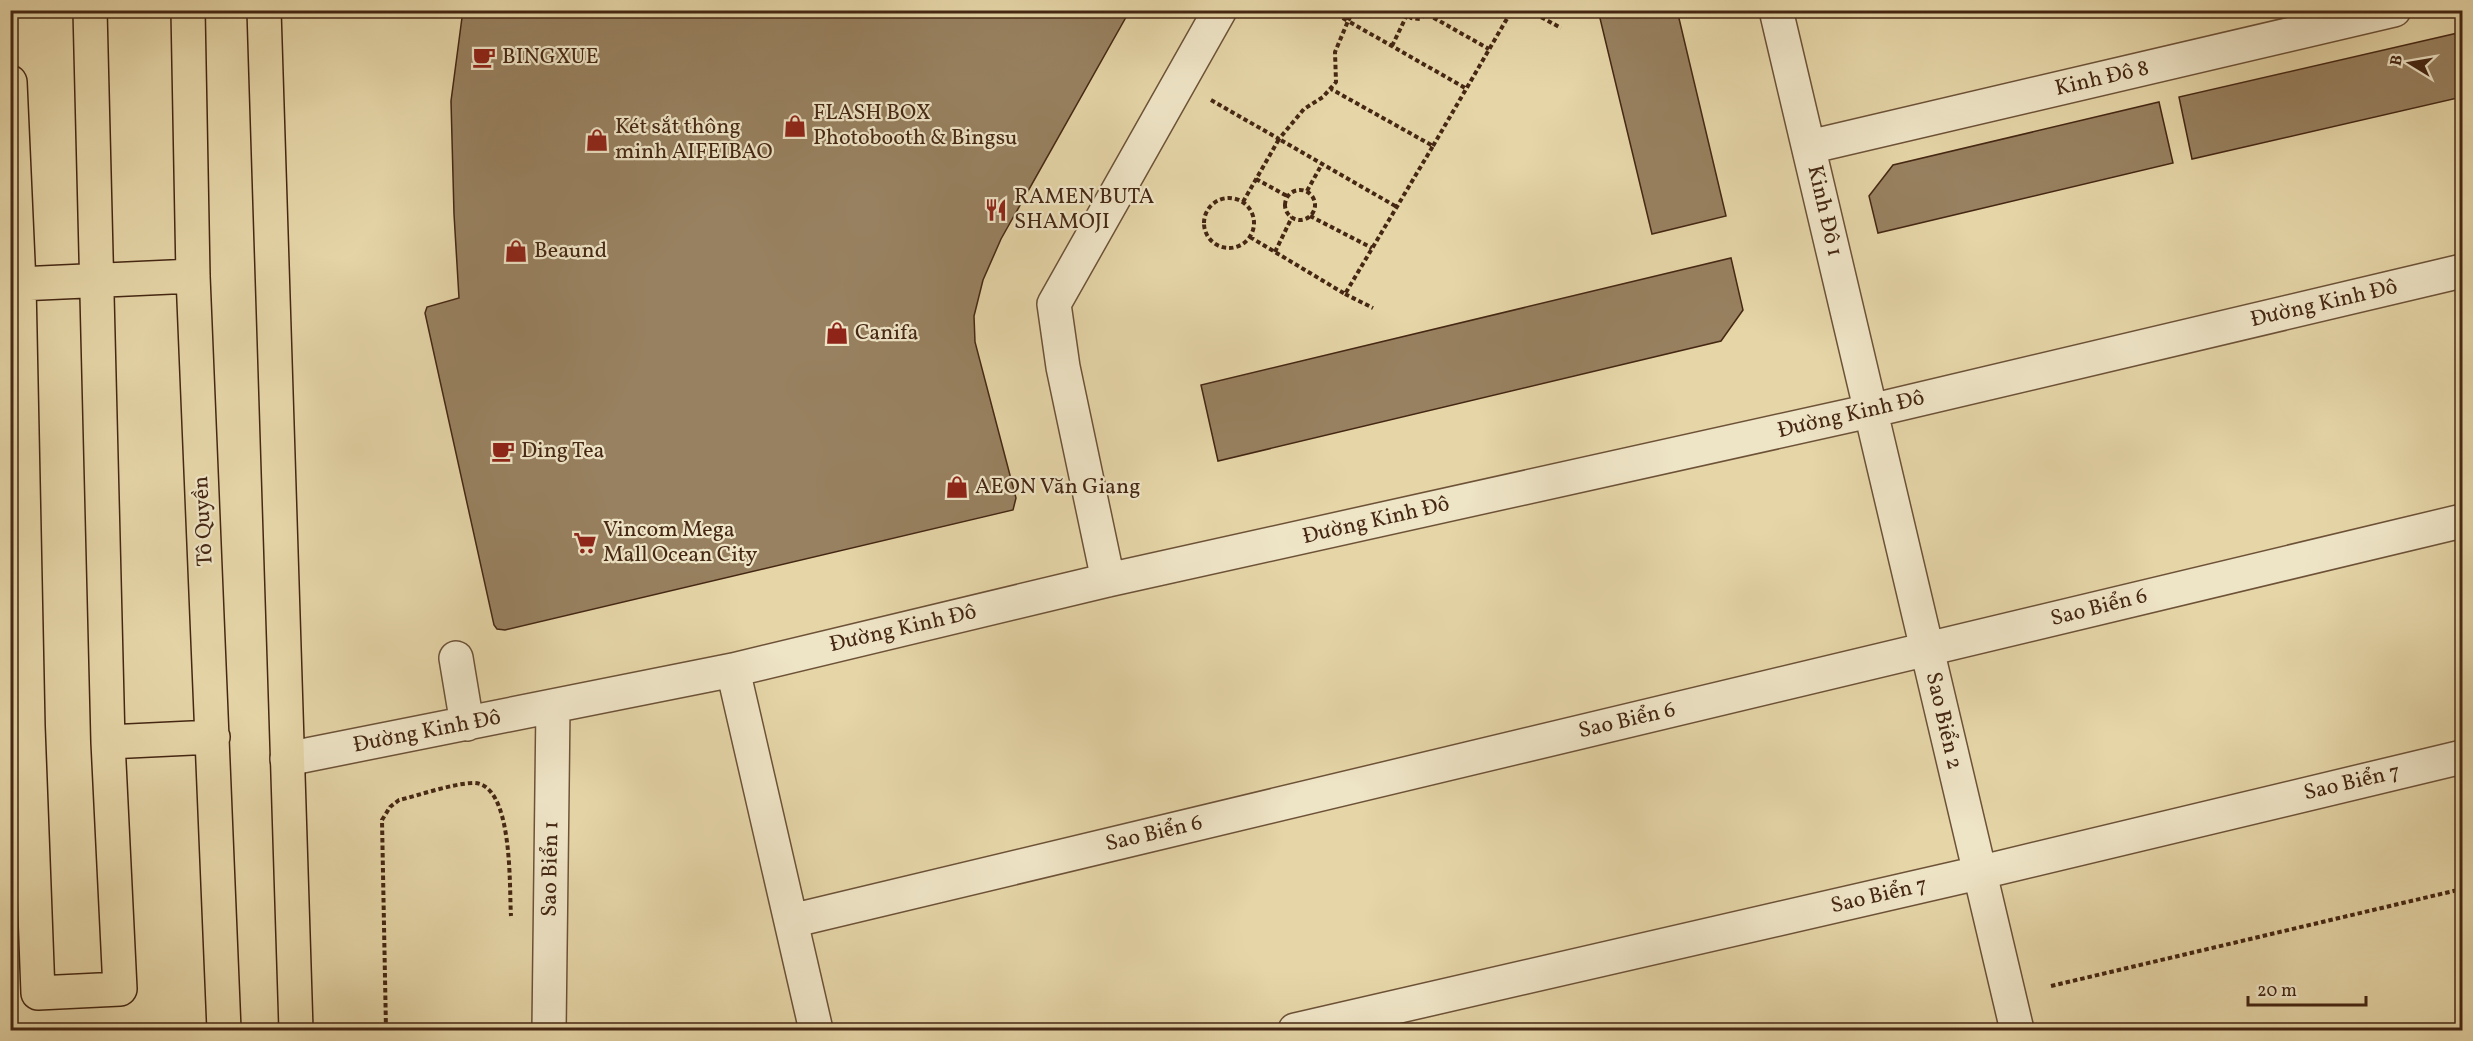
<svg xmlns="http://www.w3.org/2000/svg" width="2473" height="1041" viewBox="0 0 2473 1041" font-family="Vollkorn,serif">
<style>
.building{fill:#988160;stroke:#452713;stroke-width:1.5}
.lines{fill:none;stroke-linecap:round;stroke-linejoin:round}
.minor-casing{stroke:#6d5238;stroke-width:36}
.major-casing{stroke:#452713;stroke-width:36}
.path{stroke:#452713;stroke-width:4;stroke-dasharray:4.5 3;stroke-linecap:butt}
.minor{stroke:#eee4c6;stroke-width:33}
.major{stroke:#e5d5a7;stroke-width:33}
.labels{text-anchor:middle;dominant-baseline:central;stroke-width:4.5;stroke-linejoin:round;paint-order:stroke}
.poi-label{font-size:22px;fill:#452713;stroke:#eee4c6;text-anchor:start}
.street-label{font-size:22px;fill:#452713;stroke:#eee4c6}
</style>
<rect width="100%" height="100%" fill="#e5d5a7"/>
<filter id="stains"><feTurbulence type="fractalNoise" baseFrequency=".00333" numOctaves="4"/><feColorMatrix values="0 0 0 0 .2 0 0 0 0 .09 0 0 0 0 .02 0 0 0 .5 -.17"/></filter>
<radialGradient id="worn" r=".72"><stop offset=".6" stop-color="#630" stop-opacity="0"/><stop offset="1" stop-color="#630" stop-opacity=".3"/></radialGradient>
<path class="building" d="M463,10H1130L1001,239L983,280L974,316L975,342L1016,498L1013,510L505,630L497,629L494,625L425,313L427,307L459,298L454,214L451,101Z
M1598,10H1677L1726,216L1652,234Z
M2462,32V97L2192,159L2179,97Z
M2159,102L2173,163L1878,233L1869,196L1893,165Z
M1731,258L1743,310L1721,341L1218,461L1201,385Z"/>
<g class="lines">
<g class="minor-casing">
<path id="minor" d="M1776,10L2017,1030
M1809,147L2394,10
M1108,580L1063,367L1054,304L1220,10
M456,658L467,724
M733,670L816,1030
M287,759L733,670L1108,580L1870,411L2462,271
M791,921L2462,521
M549,1030L553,707
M1295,1030L1978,873L2462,757"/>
</g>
<g class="major-casing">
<path id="major" d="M188,10L193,276L224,1030
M264,10L296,1030
M10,82L19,284L28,726L38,993L120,989L108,742L90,10
M19,284L193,276
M108,742L213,737"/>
</g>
<path class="path" d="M1354,10L1348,21L1467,89
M1404,10L1411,18L1420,19L1429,10
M1528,10L1561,28
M1427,14L1489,49
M1392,46L1407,15
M1211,100L1279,139L1304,109L1323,97L1336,82L1335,52L1348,21L1329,10
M1433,146L1512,10
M1256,179L1287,196
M1285 205a15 15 0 1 1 30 0a15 15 0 1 1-30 0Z
M1307,191L1322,164
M1204 223a25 25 0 1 1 50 0a25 25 0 1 1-50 0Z
M1243,202L1279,139L1397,207
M1310,216L1372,248
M1250,237L1345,294L1433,146L1331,89
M1275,252L1292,217
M1345,294L1373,308
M2051,986L2462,889
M386,1030L382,820L390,807L399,800C420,795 451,784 472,783C514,781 509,888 511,916"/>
<use href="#minor" class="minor"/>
<use href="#major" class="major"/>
</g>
<defs>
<g id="cafe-bare" transform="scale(1.8)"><path d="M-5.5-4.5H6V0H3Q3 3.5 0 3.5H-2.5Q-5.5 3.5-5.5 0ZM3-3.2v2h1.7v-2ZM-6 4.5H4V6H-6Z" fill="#8f2418" stroke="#eee4c6" stroke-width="2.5" paint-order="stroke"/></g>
<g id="shop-bare" transform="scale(1.8)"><path d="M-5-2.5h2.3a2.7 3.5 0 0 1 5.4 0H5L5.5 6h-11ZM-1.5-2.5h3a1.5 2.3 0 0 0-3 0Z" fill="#8f2418" stroke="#eee4c6" stroke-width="2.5" paint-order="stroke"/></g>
<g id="restaurant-bare" transform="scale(1.8)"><path d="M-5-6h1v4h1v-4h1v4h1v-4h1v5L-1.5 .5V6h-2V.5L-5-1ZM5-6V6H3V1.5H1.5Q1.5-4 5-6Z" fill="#8f2418" stroke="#eee4c6" stroke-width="2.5" paint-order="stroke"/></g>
<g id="supermarket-bare" transform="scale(1.8)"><path d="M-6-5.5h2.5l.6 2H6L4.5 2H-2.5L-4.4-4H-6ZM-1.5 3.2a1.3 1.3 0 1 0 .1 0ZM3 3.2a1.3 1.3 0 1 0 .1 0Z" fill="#8f2418" stroke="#eee4c6" stroke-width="2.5" paint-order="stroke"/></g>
</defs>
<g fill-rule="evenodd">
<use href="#cafe-bare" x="484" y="57"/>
<use href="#shop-bare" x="795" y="126"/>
<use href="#shop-bare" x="597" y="140"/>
<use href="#restaurant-bare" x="996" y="210"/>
<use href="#shop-bare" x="516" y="251"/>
<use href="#shop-bare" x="837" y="333"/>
<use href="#cafe-bare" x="503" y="451"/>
<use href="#shop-bare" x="957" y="487"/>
<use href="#supermarket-bare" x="585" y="543"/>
</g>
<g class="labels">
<g class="poi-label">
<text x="502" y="57">BINGXUE</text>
<text x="813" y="113">FLASH BOX<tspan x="813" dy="25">Photobooth &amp; Bingsu</tspan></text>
<text x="615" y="127">Két sắt thông<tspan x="615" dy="25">minh AIFEIBAO</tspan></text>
<text x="1014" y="197">RAMEN BUTA<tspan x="1014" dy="25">SHAMOJI</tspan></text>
<text x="534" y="251">Beaund</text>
<text x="855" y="333">Canifa</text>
<text x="521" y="451">Ding Tea</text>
<text x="975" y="487">AEON Văn Giang</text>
<text x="603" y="530">Vincom Mega<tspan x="603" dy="25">Mall Ocean City</tspan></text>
</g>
<g class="street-label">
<text transform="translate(2102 79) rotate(-13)">Kinh Đô 8</text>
<text transform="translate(1824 211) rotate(77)">Kinh Đô 1</text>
<text transform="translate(2324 304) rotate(-13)">Đường Kinh Đô</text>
<text transform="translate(1851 415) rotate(-13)">Đường Kinh Đô</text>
<text transform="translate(204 521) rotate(-93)">Tô Quyền</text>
<text transform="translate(1376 521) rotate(-13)">Đường Kinh Đô</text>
<text transform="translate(2099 608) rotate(-14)">Sao Biển 6</text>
<text transform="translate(903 629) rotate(-13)">Đường Kinh Đô</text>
<text transform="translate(1627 721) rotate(-13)">Sao Biển 6</text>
<text transform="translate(1943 721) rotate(77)">Sao Biển 2</text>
<text transform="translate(427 732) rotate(-11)">Đường Kinh Đô</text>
<text transform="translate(2352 783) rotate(-13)">Sao Biển 7</text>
<text transform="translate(1154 834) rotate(-13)">Sao Biển 6</text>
<text transform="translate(551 869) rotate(-89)">Sao Biển 1</text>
<text transform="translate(1879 896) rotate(-13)">Sao Biển 7</text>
</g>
</g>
<rect width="2473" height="1041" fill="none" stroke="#e5d5a7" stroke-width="36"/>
<rect x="12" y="12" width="2449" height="1017" fill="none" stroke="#452713" stroke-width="3"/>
<rect x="18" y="18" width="2437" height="1005" fill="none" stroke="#452713" stroke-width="1.5"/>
<g transform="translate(2410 63) rotate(281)" stroke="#eee4c6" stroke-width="4.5" paint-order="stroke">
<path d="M0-4.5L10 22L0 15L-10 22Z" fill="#452713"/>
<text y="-9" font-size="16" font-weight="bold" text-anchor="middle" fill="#452713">B</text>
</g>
<path d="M2248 996v9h118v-9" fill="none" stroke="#452713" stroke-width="3"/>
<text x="2257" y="996" font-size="18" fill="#452713" stroke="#eee4c6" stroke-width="4.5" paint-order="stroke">20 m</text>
<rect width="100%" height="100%" filter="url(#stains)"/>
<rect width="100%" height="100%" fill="url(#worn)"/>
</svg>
